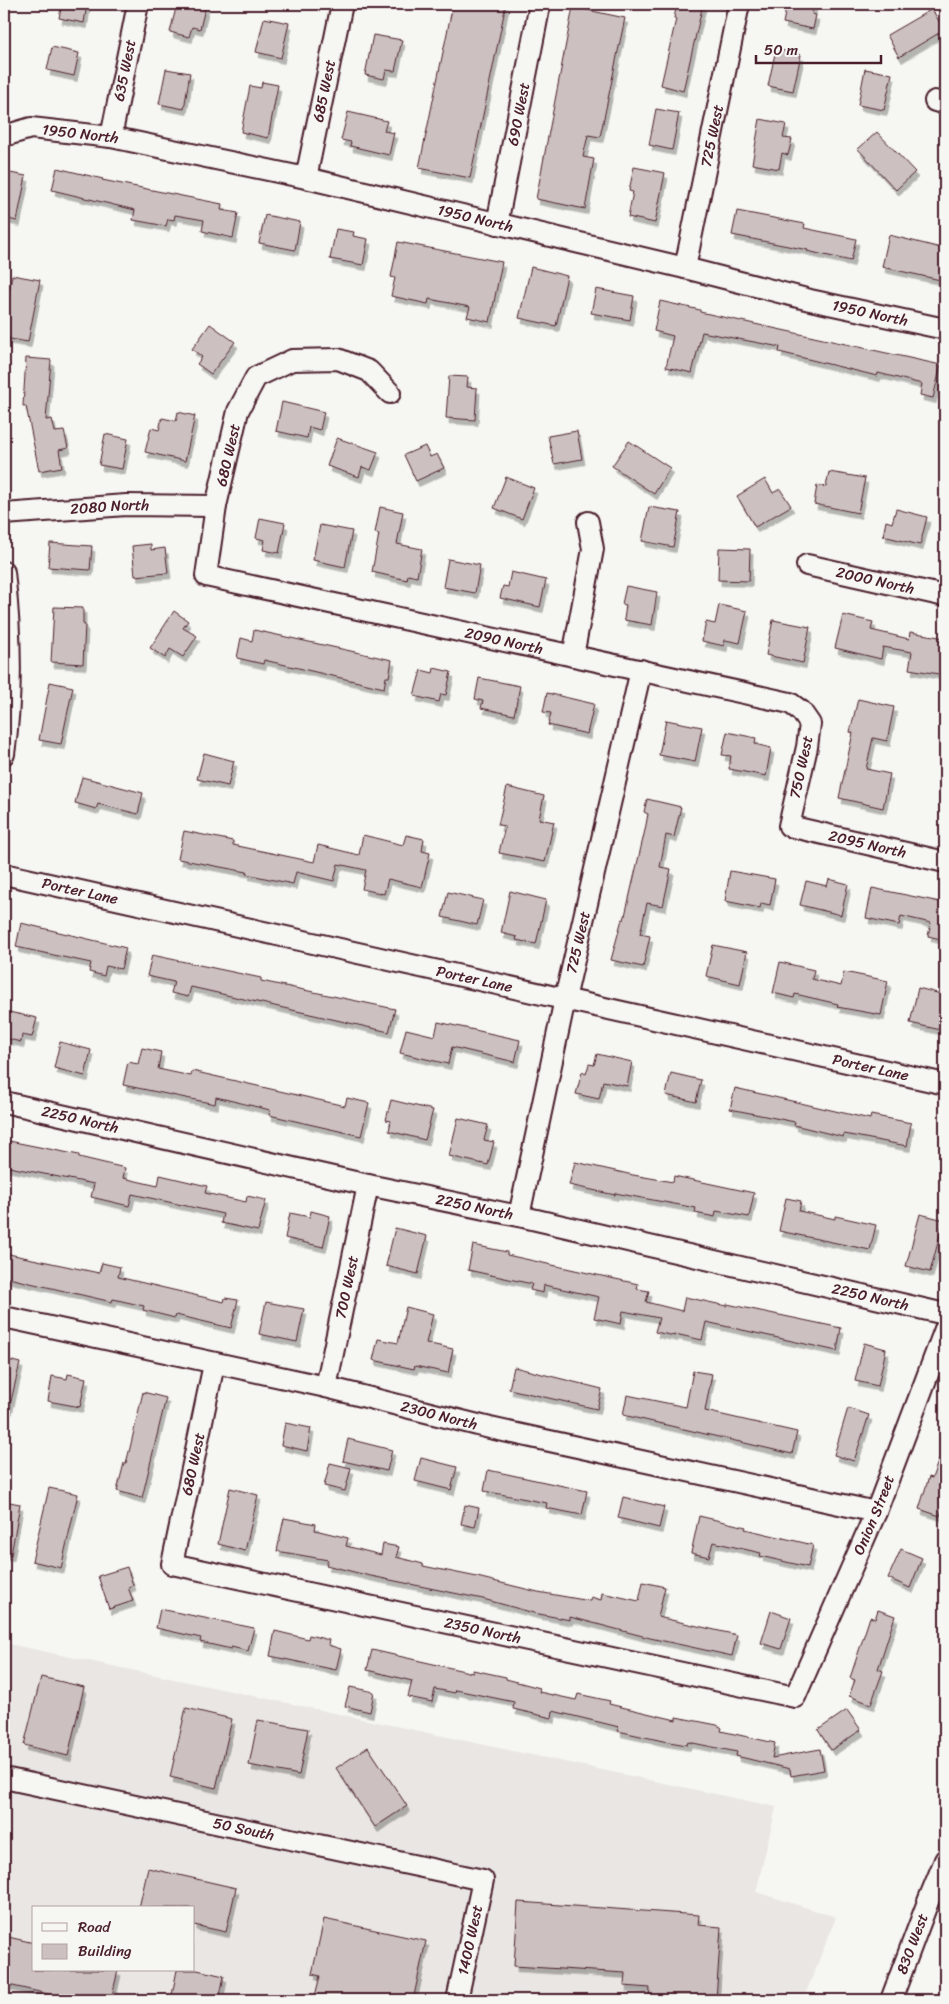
<svg xmlns="http://www.w3.org/2000/svg" width="949" height="2004" viewBox="0 0 949 2004" font-family="Sriracha,sans-serif">
<style>
.built{fill:#e9e6e3;fill-rule:evenodd}
.building{fill:#ccc1c0;stroke:#4a1f2b;filter:url(#shadow)}
.lines{fill:none;stroke-linecap:round;stroke-linejoin:round}
.minor-casing{stroke:#4a1f2b;stroke-width:24}
.minor{stroke:#f6f6f2;stroke-width:20}
.labels{text-anchor:middle;dominant-baseline:central;stroke-width:4;stroke-linejoin:round;paint-order:stroke}
.street-label{font-size:15px;fill:#4a1f2b;stroke:#f6f6f2}
</style>
<defs>
<filter id="shadow"><feDropShadow dx="3" dy="5.5" stdDeviation="0" flood-color="#0004"/></filter>
</defs>
<rect width="100%" height="100%" fill="#f6f6f2"/>
<filter id="ink" filterUnits="userSpaceOnUse"><feTurbulence type="fractalNoise" baseFrequency=".02" numOctaves="2"/><feDisplacementMap in="SourceGraphic" scale="10" xChannelSelector="R" yChannelSelector="G"/><feConvolveMatrix kernelMatrix="1 2 1 2 8 2 1 2 1" color-interpolation-filters="sRGB"/></filter>
<g filter="url(#ink)">
<path class="built" d="M4,1643L776,1807L756,1892L836,1917L803,2000H4ZM34,1908H194V1970H34Z"/>
<path class="building" d="M62,4H87L84,23L59,18Z
M177,4H206L200,29L192,27L189,37L170,32Z
M453,4H506L470,178L419,168Z
M677,4H703L683,91L661,85L676,19L674,18Z
M787,4H814L812,14L816,15L813,29L783,23Z
M573,7L625,18L600,137L588,135L583,157L594,159L585,209L536,199Z
M932,9L944,30L899,57L887,35Z
M264,18L289,23L281,58L256,52Z
M373,35L402,40L395,71L386,70L384,79L365,75Z
M52,47L79,53L74,76L47,70Z
M776,49L801,55L793,91L768,86Z
M166,69L190,73L184,109L159,104Z
M865,69L892,74L884,110L858,105Z
M262,82L278,85L268,138L241,132L250,86L261,88Z
M656,109L679,113L672,150L649,145Z
M348,112L387,121L384,131L394,133L389,155L350,146L351,142L341,140Z
M760,119L786,124L783,138L792,139L788,155L782,153L779,169L752,164Z
M877,132L915,172L896,190L858,149Z
M634,167L665,173L655,223L628,217L633,192L629,191Z
M57,168L103,179L102,180L222,204L221,210L238,213L233,238L202,231L204,220L175,215L174,220L168,219L166,226L133,220L135,210L52,190Z
M5,172L26,176L17,221L4,218Z
M737,211L805,224L804,228L856,239L851,261L807,251L808,250L732,235Z
M265,215L300,222L295,250L259,243Z
M336,229L354,232L353,236L368,239L363,265L330,259Z
M889,235L945,249V281L882,267Z
M398,242L502,262L490,322L467,317L470,307L429,299L428,304L391,296L395,278L391,277Z
M531,267L567,276L556,326L519,318Z
M12,275L40,280L28,342L4,338V322Z
M596,289L634,296L630,320L591,313Z
M660,301L700,310V312L941,365L933,398L920,395L922,384L878,373L877,376L779,352L780,347L702,332L692,373L666,367L673,336L654,331Z
M210,324L235,342L211,374L197,364L202,357L192,349Z
M26,358L51,360L46,420L52,419L55,432L64,431L68,448L59,450L62,467L39,471L26,406H23Z
M449,376L468,377L467,387L477,388L475,420L446,418Z
M282,402L324,412L320,430L309,427L307,438L276,431Z
M178,412L195,416L185,461L145,452L151,428L159,430L162,418L176,421Z
M577,431L582,459L554,464L548,436Z
M105,434L128,439L122,469L99,465Z
M337,438L378,452L371,470L362,467L359,477L327,466Z
M629,441L670,468L654,494L612,466Z
M425,446L430,457L437,454L444,468L416,481L404,455Z
M829,472L865,478L858,513L814,504L817,485L826,487Z
M506,477L534,488L522,519L494,508Z
M765,479L773,493L780,489L791,506L755,527L737,496Z
M380,507L403,512L397,544L422,549L417,577L408,575L407,580L372,572L379,534L375,533Z
M649,507L680,512L673,547L642,541Z
M896,509L927,517L920,545L883,536L886,521L892,523Z
M260,518L285,523L279,553L263,550L265,540L256,538Z
M320,525L352,531L345,567L313,560Z
M50,543L92,546L90,570L48,567Z
M151,544V550L165,548L168,573L135,576L132,546Z
M719,548L750,549L749,581L718,580Z
M448,559L480,565L475,593L443,587Z
M511,572L546,580L540,607L500,598L503,586L508,587Z
M626,586L657,592L652,625L624,620L626,605L622,604Z
M719,605L747,611L740,643L725,640L724,646L702,641L706,622L715,624Z
M54,607L83,608V624L85,625L83,664L51,662Z
M174,611L188,621L183,628L197,636L183,657L170,649L165,658L150,648Z
M843,615L873,622L871,630L909,639L910,632L945,638V675L909,669L912,652L883,647L881,659L835,648Z
M773,620L810,627L803,663L766,655Z
M254,630L392,660L389,677H386L384,688L264,660L263,664L237,658L241,638L252,641Z
M434,668L451,672L446,695L441,694L439,702L414,696L421,670L433,673Z
M479,678L520,686L514,715L481,708L483,701L475,699Z
M50,682L73,687L61,744L39,740Z
M547,693L594,704L587,734L548,725L551,713L543,712Z
M858,699L894,707L887,741L873,738L866,769L890,774L883,808L839,798L853,733L850,732Z
M666,720L702,727L695,762L659,755Z
M727,732L756,738L755,744L771,748L766,776L729,769L731,756L722,755Z
M204,753L234,761L228,786L197,779Z
M82,777L143,793L138,814L98,804L96,809L75,803Z
M507,787L544,796L539,819L554,822L545,862L499,853L505,826L498,825Z
M647,799L681,807L674,837L666,835L660,867L671,869L663,906L647,903L640,934L650,936L643,967L611,960L622,919L624,920L645,830L648,814L644,812Z
M184,831L233,841V845L314,862L318,845L359,855L363,835L403,845L406,835L424,839L422,851L430,853L422,887L388,879L384,894L362,889L366,870L338,864L334,881L296,872L293,884L246,874L247,872L178,859Z
M730,871L775,879L770,905L761,903L760,908L725,901Z
M829,879L848,884L841,915L800,905L806,881L827,886Z
M872,888L945,903V940L928,936L931,923L901,916L899,925L866,918Z
M510,891L546,900L536,944L516,940L517,937L501,933Z
M448,892L483,900L477,925L442,917Z
M21,923L126,948L121,969L106,966L104,976L89,972L91,963L16,947Z
M713,945L747,952L740,984L706,976Z
M152,955L261,978V981L395,1009L389,1032L191,987L188,997L171,993L174,982L147,976Z
M780,962L814,970L812,979L841,986L844,972L888,981L881,1015L837,1007L838,1004L795,994L794,998L773,993Z
M918,988L945,995V1031L910,1023Z
M4,1011L37,1018L32,1037L22,1035L21,1042L4,1038Z
M438,1022L520,1040L515,1062L452,1047L448,1064L400,1053L406,1029L435,1036Z
M60,1042L91,1050L85,1076L54,1068Z
M142,1048L161,1052L158,1069L191,1076L192,1071L345,1106L347,1098L369,1103L361,1136L269,1115L270,1110L216,1097L215,1104L123,1085L128,1062L138,1064Z
M597,1054L632,1062L627,1086L603,1081L599,1099L576,1094L582,1072L586,1074L589,1064L594,1065Z
M671,1073L701,1080L696,1102L666,1095Z
M735,1088L870,1119L871,1115L911,1123L907,1146L844,1134L843,1137L794,1125L795,1122L730,1109Z
M391,1100L433,1110L425,1140L389,1131L391,1121L386,1120Z
M458,1118L488,1125L484,1140L494,1142L488,1165L449,1156Z
M4,1140L79,1155V1157L125,1168L123,1178L158,1186L160,1175L207,1186L205,1193L246,1202L247,1196L266,1200L258,1231L221,1223L223,1214L132,1194L129,1206L91,1197L94,1184L4,1166Z
M575,1162L633,1175L673,1182L674,1176L754,1193L749,1217L716,1211L715,1217L695,1213L696,1208L615,1193V1195L569,1185Z
M786,1198L801,1201L799,1211L835,1219V1216L876,1225L870,1250L779,1231Z
M311,1211L330,1216L323,1247L285,1238L290,1213L310,1217Z
M920,1214L944,1220L930,1272L906,1266Z
M395,1228L427,1236L418,1274L386,1266Z
M473,1245L507,1252V1255L638,1284L637,1289L649,1291L646,1302L682,1311L685,1297L727,1306V1304L841,1328L837,1351L706,1322L702,1340L675,1334V1336L655,1332L659,1318L623,1311L621,1324L594,1318L599,1297L544,1285L543,1293L530,1290L532,1284L468,1270Z
M4,1253L99,1273L102,1263L120,1267L118,1277L224,1302L225,1298L238,1300L231,1328L176,1315L175,1318L143,1310L144,1306L113,1299L112,1302L4,1277Z
M266,1302L304,1309L297,1342L259,1334Z
M406,1307L433,1314L426,1343L453,1349L448,1373L415,1366L414,1369L373,1360L378,1339L398,1343Z
M864,1343L886,1349L878,1386L855,1381Z
M4,1359L20,1363L9,1409L4,1408Z
M514,1367L602,1389L597,1409L509,1389Z
M693,1371L712,1374L705,1411L797,1432L792,1454L623,1415L627,1395L686,1407Z
M68,1374L86,1378L80,1407L48,1401L52,1376L67,1379Z
M143,1392L166,1398L142,1498L117,1491L124,1463H126L130,1448Z
M848,1408L869,1415L854,1461L834,1455Z
M285,1423L311,1428L307,1451L281,1445Z
M348,1439L392,1450L387,1471L343,1461Z
M944,1446L945,1498L940,1516L919,1509L929,1477L932,1478Z
M421,1458L457,1467L451,1490L415,1481Z
M330,1463L351,1468L345,1491L324,1486Z
M488,1470L587,1491L582,1515L546,1508L547,1503L484,1491Z
M49,1488L78,1494L61,1568L32,1561Z
M230,1488L258,1495L245,1551L218,1544Z
M623,1497L664,1507L659,1528L618,1518Z
M4,1501L20,1504L11,1555H4Z
M465,1505L479,1508L475,1527L461,1524Z
M699,1516L746,1527L745,1529L813,1545L808,1567L760,1556L761,1553L713,1542L709,1557L691,1553Z
M284,1518L316,1524L315,1530L348,1538L346,1546L381,1555L383,1544L399,1547L396,1557L423,1564V1566L477,1577L538,1592L590,1601L591,1597L601,1600L602,1593L639,1601L643,1582L665,1587L658,1617L737,1635L732,1656L650,1638L570,1617V1620L534,1613L483,1599L366,1575L326,1565L328,1560L277,1551Z
M901,1549L922,1558L910,1588L888,1578Z
M127,1567L133,1585L128,1587L133,1601L109,1609L98,1576Z
M160,1609L254,1628L248,1651L231,1647V1649L200,1642L201,1638L156,1628Z
M878,1610L895,1616L878,1669L883,1671L871,1704L849,1696L855,1680L850,1678L870,1617L875,1619Z
M771,1611L791,1618L781,1649L761,1643Z
M275,1631L308,1639L309,1635L329,1640L328,1645L341,1649L336,1670L270,1656Z
M372,1650L473,1673V1670L506,1677V1679L540,1688L539,1692L576,1700L578,1694L610,1701L609,1704L676,1720V1717L717,1725L722,1728L721,1731L775,1743L772,1758L820,1749L824,1770L791,1776L790,1769L736,1756L737,1752L688,1742L687,1745L663,1741L618,1731L619,1727L553,1711L552,1718L513,1709L514,1702L456,1690L455,1693L435,1689L432,1702L408,1697L412,1681L367,1670Z
M41,1677L84,1687L68,1756L24,1745Z
M350,1687L374,1692L370,1712L345,1706Z
M186,1708L232,1719L216,1788L170,1777Z
M847,1710L861,1730L831,1750L818,1730Z
M258,1720L308,1729L299,1775L249,1765Z
M368,1747L407,1806L375,1827L336,1768Z
M148,1868L236,1888L226,1932L194,1925V1908H139Z
M518,1902L699,1915L698,1925L721,1927L716,2000L649,1997L650,1988L624,1986L625,1973L514,1966Z
M324,1919L426,1941L413,2000H314L320,1976L312,1974Z
M4,1936L34,1943V1970H118L111,2000H75L4,1984Z
M177,1970H197L224,1976L219,2000H171Z"/>
<g class="lines">
<g class="minor-casing">
<g id="minor">
<path d="M935,101L945,104"/>
<path id="s1" d="M4,136L31,128L111,137L306,178L685,268L810,300L945,329"/>
<path id="s2" d="M111,137L138,4"/>
<path id="s3" d="M306,178L342,4"/>
<path id="s4" d="M497,224L540,4"/>
<path id="s5" d="M685,268L739,4"/>
<path id="s6" d="M390,393L369,371L338,359L292,360L256,377L238,411L216,506L206,576L790,703L801,711L810,724L807,747L789,826L945,862"/>
<path id="s7" d="M4,514L126,505L216,506"/>
<path id="s8" d="M807,565L945,596"/>
<path d="M4,572C11,633 13,693 4,754"/>
<path d="M573,656L593,549L588,522"/>
<path id="s9" d="M4,874L945,1084"/>
<path id="s10" d="M4,1102L368,1185L519,1216L945,1314"/>
<path id="s11" d="M519,1216L565,999L641,670"/>
<path id="s12" d="M4,1317L326,1387L490,1428L876,1512"/>
<path id="s13" d="M214,1364L172,1564L795,1697L876,1512L945,1329"/>
<path id="s14" d="M326,1387L368,1185"/>
<path id="s15" d="M4,1778L483,1880L457,2000"/>
<path id="s16" d="M891,2000L929,1899L945,1860"/>
</g>
</g>
<use href="#minor" class="minor"/>
</g>
</g>
<g class="labels">
<g class="street-label">
<text stroke="none"><textPath href="#s2" startOffset="68">635 West</textPath></text>
<text stroke="none"><textPath href="#s3" startOffset="89">685 West</textPath></text>
<text stroke="none"><textPath href="#s4" startOffset="112">690 West</textPath></text>
<text stroke="none"><textPath href="#s1" startOffset="78">1950 North</textPath></text>
<text stroke="none"><textPath href="#s5" startOffset="135">725 West</textPath></text>
<text stroke="none"><textPath href="#s1" startOffset="482">1950 North</textPath></text>
<text stroke="none"><textPath href="#s1" startOffset="888">1950 North</textPath></text>
<text transform="translate(228 455) rotate(-77)">680 West</text>
<text stroke="none"><textPath href="#s7" startOffset="106">2080 North</textPath></text>
<text stroke="none"><textPath href="#s8" startOffset="70">2000 North</textPath></text>
<text stroke="none"><textPath href="#s6" startOffset="661">2090 North</textPath></text>
<text transform="translate(801 767) rotate(-78)">750 West</text>
<text stroke="none"><textPath href="#s6" startOffset="1168">2095 North</textPath></text>
<text stroke="none"><textPath href="#s9" startOffset="78">Porter Lane</textPath></text>
<text stroke="none"><textPath href="#s11" startOffset="280">725 West</textPath></text>
<text stroke="none"><textPath href="#s9" startOffset="482">Porter Lane</textPath></text>
<text stroke="none"><textPath href="#s9" startOffset="888">Porter Lane</textPath></text>
<text stroke="none"><textPath href="#s10" startOffset="78">2250 North</textPath></text>
<text stroke="none"><textPath href="#s10" startOffset="482">2250 North</textPath></text>
<text stroke="none"><textPath href="#s14" startOffset="102">700 West</textPath></text>
<text stroke="none"><textPath href="#s10" startOffset="888">2250 North</textPath></text>
<text stroke="none"><textPath href="#s12" startOffset="446">2300 North</textPath></text>
<text transform="translate(193 1464) rotate(-78)">680 West</text>
<text stroke="none"><textPath href="#s13" startOffset="1040">Onion Street</textPath></text>
<text stroke="none"><textPath href="#s13" startOffset="522">2350 North</textPath></text>
<text stroke="none"><textPath href="#s15" startOffset="245">50 South</textPath></text>
<text transform="translate(470 1940) rotate(-78)">1400 West</text>
<text stroke="none"><textPath href="#s16" startOffset="60">830 West</textPath></text>
</g>
</g>
<rect width="949" height="2004" fill="none" stroke="#f6f6f2" stroke-width="20"/>
<rect x="10" y="10" width="929" height="1984" fill="none" stroke="#4a1f2b" stroke-width="2" filter="url(#ink)"/>
<rect x="32" y="1906" width="162" height="65" fill="#f6f6f2" stroke="#b1a0a2"/>
<rect x="42" y="1923" width="25" height="8" fill="#f6f6f2" stroke="#b1a0a2"/>
<text x="78" y="1932" font-size="15" fill="#4a1f2b">Road</text>
<rect x="42" y="1944" width="25" height="15" fill="#ccc1c0" stroke="#b1a0a2"/>
<text x="78" y="1956" font-size="15" fill="#4a1f2b">Building</text>
<path d="M756 55v8h125v-8" fill="none" stroke="#4a1f2b" stroke-width="2.5"/>
<text x="764" y="55" font-size="15" fill="#4a1f2b" stroke="#f6f6f2" stroke-width="4" paint-order="stroke">50 m</text>
</svg>
